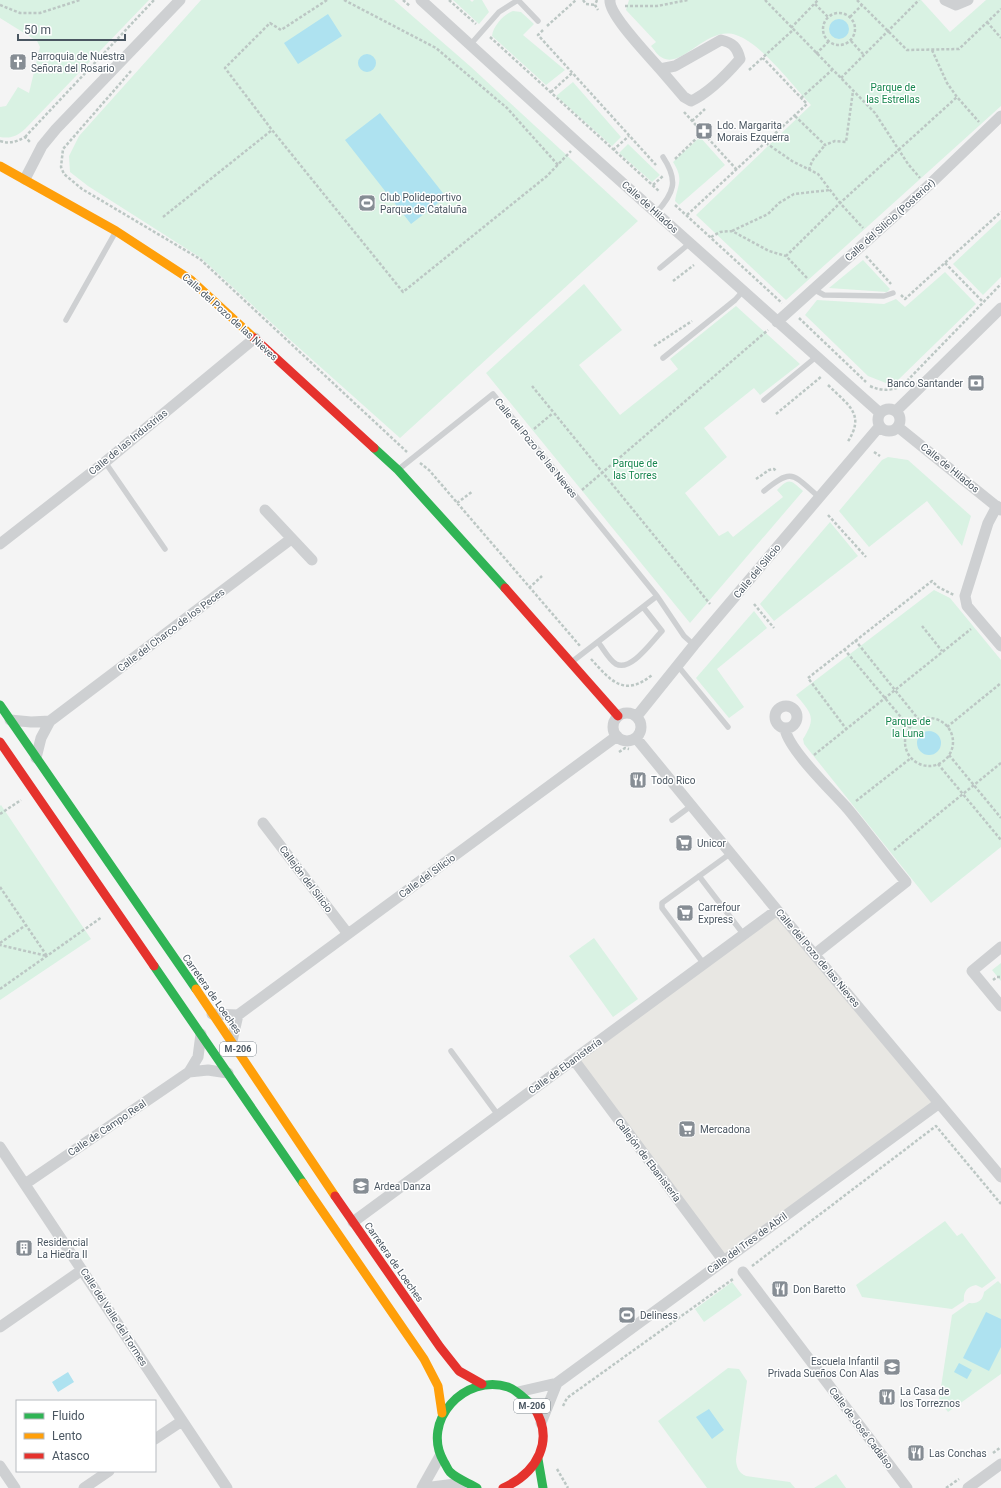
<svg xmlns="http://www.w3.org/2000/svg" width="1001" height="1488" viewBox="0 0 1001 1488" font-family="Roboto,sans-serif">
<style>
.commercial{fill:#e8e7e3}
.green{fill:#d9f2e3}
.water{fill:#aee2f0}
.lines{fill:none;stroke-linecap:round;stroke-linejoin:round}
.path{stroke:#bcc7c4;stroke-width:2.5;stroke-dasharray:3 2;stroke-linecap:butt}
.lane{stroke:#ced0d2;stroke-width:5.5}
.street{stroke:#ced0d2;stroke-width:11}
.fast{stroke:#30b455;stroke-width:9}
.slow{stroke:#ff9f0a;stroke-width:9}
.jam{stroke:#e5322d;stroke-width:9}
.labels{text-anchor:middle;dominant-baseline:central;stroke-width:3;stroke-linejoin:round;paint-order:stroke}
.shield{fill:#fff;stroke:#808990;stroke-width:1}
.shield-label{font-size:9px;font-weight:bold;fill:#4a5661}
.poi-label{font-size:10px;fill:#4a5661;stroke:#fff;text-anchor:start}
.park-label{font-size:10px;fill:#17864f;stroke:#fff}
.street-label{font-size:10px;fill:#4a5661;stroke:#fff}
</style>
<rect width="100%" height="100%" fill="#f4f4f4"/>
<path class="commercial" d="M777,910L938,1104L723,1260L574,1060Z"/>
<path class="green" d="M0,0H149L25,129C17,136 11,139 0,137V107L6,106L18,87L29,93L40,47L37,41L0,18Z
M201,0H394L471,67L638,221L400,438L288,338L201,258L88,186L70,172L69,156L79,136Z
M453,0H470L472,2L474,0H482L489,12L479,24Z
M629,0H921L950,32L986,0H1001V106L786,300L696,215L811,105C793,86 760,42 736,35C706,25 682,71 661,57C657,55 654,49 651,46L656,42L626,10Z
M513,11L521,12L534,24L523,35L565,70L546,85L492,36C493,26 504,14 513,11Z
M573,82L621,137L612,146L556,96Z
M700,137L725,165L679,205L675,201C678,184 684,179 673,162Z
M628,144L660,175L652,182L619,153Z
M1001,219V277L983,295L953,264Z
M863,260L890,289L887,292L829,288Z
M945,272L976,304L897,381L886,383L868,376L805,315L817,300L884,304L896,299L905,307Z
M584,284L622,330L579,365L620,415L678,369L670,359L736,306L800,364L760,395L754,388L704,428L727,457L685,493L719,536L728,531L733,537L783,497L777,490C789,478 790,479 803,491L690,623L486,373Z
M888,457L908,460L971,516L962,546L927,501L869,547L839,511L882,460Z
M830,522L858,556L774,621L760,604Z
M934,590L950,598L1001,660V847L931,903L804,744L803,739C817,717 811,713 796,695Z
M754,611L767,628L717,669L744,707L729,718L696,678Z
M1,805L91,939L0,1000V806Z
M594,938L638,999L613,1017L569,956Z
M1001,963V981L992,970Z
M945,1221L957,1236L962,1233L996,1278L982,1288L976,1285C967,1287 963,1292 964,1301L952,1309L862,1297L856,1285Z
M998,1281L1001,1284V1374L948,1412L939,1400L952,1315L969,1303C978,1304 983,1300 984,1292Z
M732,1282L742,1295L704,1322L695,1309Z
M728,1368L739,1369L747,1381L736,1459C736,1467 739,1473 746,1476L790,1482L795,1488H707L658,1421Z
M836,1474L846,1488H814L835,1475Z"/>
<path class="water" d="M328,14L342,36L298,64L284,43Z
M829 29a10 10 0 1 1 20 0a10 10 0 1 1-20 0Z
M358 63a9 9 0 1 1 18 0a9 9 0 1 1-18 0Z
M380,113L446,197L411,224L345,140Z
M917 743a12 12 0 1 1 24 0a12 12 0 1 1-24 0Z
M986,1312L1001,1319V1347L989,1371L963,1358Z
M959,1363L972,1370L967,1379L954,1372Z
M68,1372L74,1382L58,1392L52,1382Z
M709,1409L724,1430L712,1439L696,1417Z"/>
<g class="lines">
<path class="path" d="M327,0L281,30L270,23L225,68L272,130L403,292L547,176L571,151
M344,0L436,48L507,108L558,165
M403,0L410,6
M449,0L476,24
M583,0L586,4L596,5
M597,0L595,5L598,10
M765,0L875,113L908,164L920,178
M857,0L907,50L959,49L1001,9
M815,4L828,17
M0,5L20,13H40L80,0
M625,6H657L688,0
M823 29a16 16 0 1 1 32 0a16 16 0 1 1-32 0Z
M850,17L862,5
M987,22L1001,38
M547,26L576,0
M791,28L818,0
M543,30L538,35L656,165
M490,37L660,192
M851,41L863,54
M932,50L947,83L957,97L979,122
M816,54L828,42
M749,70L793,30
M131,71L63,149L61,167L64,174L82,189L200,259L407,452
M841,78L919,0
M551,92L572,73
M801,98L832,70
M684,112L737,170
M795,116L825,145L835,141L846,142L853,91
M692,121L705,109
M25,137L154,0
M0,141C10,144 16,142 25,137L30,142
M766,143L792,161L818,174L840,203L863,228
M613,150L629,136
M675,159L702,133
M809,170L812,161L825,145
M653,185L663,176
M675,205L782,303
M687,215L807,104L763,58
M163,217L272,130
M732,231L768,214L779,203L794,194L830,190
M711,237L720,232L732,231L769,251L786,256
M866,256L891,284
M945,263L983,302
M807,278L786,256L840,203L957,97
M673,281L694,265
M901,295L905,299L1001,212
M799,318L866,382
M654,346L692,321
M828,385C849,406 866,414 847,443
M532,386L710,604
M870,386C881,391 890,391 902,386L1001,284
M776,414L822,376
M534,429L553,413
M874,452L880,456
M420,463L429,470L580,646
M756,479L769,470L774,469L776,471
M582,490L768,330
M457,503L473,491
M828,515L866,557
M529,588L542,576
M754,604L774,628
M922,626L942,651
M855,640L919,720
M844,649L910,728
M591,659C610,680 624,698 652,675
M905 742a24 24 0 1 1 48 0a24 24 0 1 1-48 0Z
M947,727L1001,683
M847,730L808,678L932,581L938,587L954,595
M619,752L625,748L629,749
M814,755L971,629
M949,755L1001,818
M938,764L1001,840
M856,801L911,758
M0,814L21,800
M894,850L1001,763
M0,887L47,956L0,945
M0,943L26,925
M993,980L997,977H1001
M0,989L102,917
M752,1266L936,1126L1001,1204
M563,1406L567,1398L733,1279
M993,1453L1001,1447
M557,1469L568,1488
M946,1488L959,1479"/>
<path class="lane" d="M518,0L538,21
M470,45L499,12L518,0
M656,213C674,193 679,181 663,157
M660,268L690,243
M813,289L824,295L884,296L893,293
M66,320L115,233
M663,358L735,300L743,291
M764,400L816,357
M105,462L165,549
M399,469L493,394L657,596L684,636L694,645
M764,491C793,467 793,475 819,497
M598,642C603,648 609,660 616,664C631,672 652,641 662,631L643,607
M573,661L657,596
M678,666L728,727
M672,820L691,806
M699,876L744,935
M704,964L662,908V903L731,853
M451,1051L498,1115"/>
<path class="street" d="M421,0L579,144L880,413
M610,0C608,14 649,56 660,69
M945,0L956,5L968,0
M721,40C733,43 737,47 740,59C727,74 709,93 691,101L684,97L660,69L675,66Z
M25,179L42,146L56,129L180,0
M777,322L928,186L1001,116
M878 420a11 11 0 1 1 22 0a11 11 0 1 1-22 0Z
M896,411L1001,308
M898,427L1001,510
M997,506L988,523L965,596L967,606L1001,646
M265,510L312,560
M0,544L105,462L255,338
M775 717a11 11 0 1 1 22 0a11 11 0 1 1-22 0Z
M613 727a14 14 0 1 1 28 0a14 14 0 1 1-28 0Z
M637,716L694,645L879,427
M10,720L31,722L50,721
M785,729C789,750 831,790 847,808C867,832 886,858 906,882L815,954
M636,738L777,910L1001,1177
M36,758L41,738L50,721L291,539
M263,823L348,934
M1001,947L972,971L1001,1006
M212,1014L238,1015L617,736
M232,1041L238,1015
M574,1060L723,1260
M189,1072L208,1070L228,1073
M0,1147L227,1488
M25,1184L189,1072L198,1057L201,1034
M353,1222L777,910
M743,1272L907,1488
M0,1327L82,1270
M518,1392L557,1383L938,1104
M541,1423L557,1383
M155,1439L182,1421
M0,1466L15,1488
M84,1488L109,1471
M422,1488L440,1456
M424,1488L463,1483
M968,1488L1001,1464"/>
<path class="fast" d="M374,448L398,470L505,588
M0,705L196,989
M154,966L303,1183
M538,1459L543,1488
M477,1488C469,1483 457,1479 450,1472C448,1470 446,1465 444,1462C420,1421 465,1373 508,1387C517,1390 526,1400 533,1406"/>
<path class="slow" d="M0,166L116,231L191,280L254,338
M196,989L335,1196
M303,1183L424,1359L438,1386L442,1413"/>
<path class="jam" d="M254,338L374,448
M505,588L618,716
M0,742L154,966
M335,1196L440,1347L459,1371L482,1384
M503,1488C537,1473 556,1440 533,1406"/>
</g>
<defs>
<g id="church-square" transform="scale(0.9)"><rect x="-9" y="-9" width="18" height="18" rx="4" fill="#868d94" stroke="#fff"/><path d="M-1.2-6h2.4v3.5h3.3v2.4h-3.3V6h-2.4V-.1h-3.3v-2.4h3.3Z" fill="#fff"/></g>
<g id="pharmacy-square" transform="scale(0.9)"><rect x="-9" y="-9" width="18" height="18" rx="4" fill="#868d94" stroke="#fff"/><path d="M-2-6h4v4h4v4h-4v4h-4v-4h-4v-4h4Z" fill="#fff"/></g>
<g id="stadium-square" transform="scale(0.9)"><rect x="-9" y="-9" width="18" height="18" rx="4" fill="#868d94" stroke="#fff"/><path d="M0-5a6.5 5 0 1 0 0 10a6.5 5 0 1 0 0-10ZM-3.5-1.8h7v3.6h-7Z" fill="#fff"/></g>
<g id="bank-square" transform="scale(0.9)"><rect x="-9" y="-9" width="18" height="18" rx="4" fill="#868d94" stroke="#fff"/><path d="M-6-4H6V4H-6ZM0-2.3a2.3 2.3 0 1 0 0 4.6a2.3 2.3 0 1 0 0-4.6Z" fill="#fff"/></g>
<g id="restaurant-square" transform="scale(0.9)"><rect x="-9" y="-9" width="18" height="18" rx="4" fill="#868d94" stroke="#fff"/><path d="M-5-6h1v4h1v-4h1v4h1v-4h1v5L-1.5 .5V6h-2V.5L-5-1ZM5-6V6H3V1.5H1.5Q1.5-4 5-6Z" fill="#fff"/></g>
<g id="supermarket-square" transform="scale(0.9)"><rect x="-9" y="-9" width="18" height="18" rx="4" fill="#868d94" stroke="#fff"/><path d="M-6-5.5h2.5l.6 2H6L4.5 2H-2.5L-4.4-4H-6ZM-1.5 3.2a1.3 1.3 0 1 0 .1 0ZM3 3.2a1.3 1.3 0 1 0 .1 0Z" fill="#fff"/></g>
<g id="school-square" transform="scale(0.9)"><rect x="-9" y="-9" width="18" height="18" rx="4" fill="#868d94" stroke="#fff"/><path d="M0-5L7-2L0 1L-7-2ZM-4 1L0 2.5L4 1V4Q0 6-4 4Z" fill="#fff"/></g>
<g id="building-square" transform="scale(0.9)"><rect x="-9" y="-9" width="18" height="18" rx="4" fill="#868d94" stroke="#fff"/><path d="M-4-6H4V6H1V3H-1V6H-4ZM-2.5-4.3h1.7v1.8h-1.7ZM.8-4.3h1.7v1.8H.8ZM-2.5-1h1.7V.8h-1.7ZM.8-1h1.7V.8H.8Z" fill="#fff"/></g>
</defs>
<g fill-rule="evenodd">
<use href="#church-square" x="18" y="62"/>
<use href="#pharmacy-square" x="704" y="131"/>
<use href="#stadium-square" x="367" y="203"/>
<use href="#bank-square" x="976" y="383"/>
<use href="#restaurant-square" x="638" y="780"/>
<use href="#supermarket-square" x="684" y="843"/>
<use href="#supermarket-square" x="685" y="913"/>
<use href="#supermarket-square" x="687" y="1129"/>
<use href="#school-square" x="361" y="1186"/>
<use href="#building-square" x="24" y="1248"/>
<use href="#restaurant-square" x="780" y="1289"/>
<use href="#stadium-square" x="627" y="1315"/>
<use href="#school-square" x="892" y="1367"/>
<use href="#restaurant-square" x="887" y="1397"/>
<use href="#restaurant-square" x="916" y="1453"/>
</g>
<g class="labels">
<g class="shield">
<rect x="220" y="1042" width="36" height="14" rx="3"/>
<rect x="514" y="1399" width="36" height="14" rx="3"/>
</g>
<g class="shield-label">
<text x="238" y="1049">M-206</text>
<text x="532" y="1406">M-206</text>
</g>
<g class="poi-label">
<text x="31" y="56">Parroquia de Nuestra<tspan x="31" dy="12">Señora del Rosario</tspan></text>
<text x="717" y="125">Ldo. Margarita<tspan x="717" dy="12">Morais Ezquerra</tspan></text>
<text x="380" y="197">Club Polideportivo<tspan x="380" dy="12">Parque de Cataluña</tspan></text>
<text x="963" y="383" text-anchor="end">Banco Santander</text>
<text x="651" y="780">Todo Rico</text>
<text x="697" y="843">Unicor</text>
<text x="698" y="907">Carrefour<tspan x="698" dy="12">Express</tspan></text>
<text x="700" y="1129">Mercadona</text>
<text x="374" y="1186">Ardea Danza</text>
<text x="37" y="1242">Residencial<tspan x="37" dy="12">La Hiedra II</tspan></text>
<text x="793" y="1289">Don Baretto</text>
<text x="640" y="1315">Deliness</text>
<text x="879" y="1361" text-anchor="end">Escuela Infantil<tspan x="879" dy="12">Privada Sueños Con Alas</tspan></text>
<text x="900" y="1391">La Casa de<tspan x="900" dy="12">los Torreznos</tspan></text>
<text x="929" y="1453">Las Conchas</text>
</g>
<g class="park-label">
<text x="893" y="87">Parque de<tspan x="893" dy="12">las Estrellas</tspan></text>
<text x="635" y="463">Parque de<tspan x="635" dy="12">las Torres</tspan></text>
<text x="908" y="721">Parque de<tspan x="908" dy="12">la Luna</tspan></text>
</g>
<g class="street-label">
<text transform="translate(650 207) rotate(42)">Calle de Hilados</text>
<text transform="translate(890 220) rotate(-42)">Calle del Silicio (Posterior)</text>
<text transform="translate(230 317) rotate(42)">Calle del Pozo de las Nieves</text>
<text transform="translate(128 442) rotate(-39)">Calle de las Industrias</text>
<text transform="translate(536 448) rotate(51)">Calle del Pozo de las Nieves</text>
<text transform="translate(950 468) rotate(39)">Calle de Hilados</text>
<text transform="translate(757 571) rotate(-50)">Calle del Silicio</text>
<text transform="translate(171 630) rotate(-37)">Calle del Charco de los Peces</text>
<text transform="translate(427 876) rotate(-36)">Calle del Silicio</text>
<text transform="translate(306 879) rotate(53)">Callejón del Silicio</text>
<text transform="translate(818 958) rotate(50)">Calle del Pozo de las Nieves</text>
<text transform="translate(212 994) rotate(55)">Carretera de Loeches</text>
<text transform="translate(565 1066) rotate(-36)">Calle de Ebanistería</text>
<text transform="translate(107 1128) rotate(-34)">Calle de Campo Real</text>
<text transform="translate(648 1160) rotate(53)">Callejón de Ebanistería</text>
<text transform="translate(747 1243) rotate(-36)">Calle del Tres de Abril</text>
<text transform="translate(394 1262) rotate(55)">Carretera de Loeches</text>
<text transform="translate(114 1317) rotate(57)">Calle del Valle del Tormes</text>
<text transform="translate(861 1428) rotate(53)">Calle de José Cadalso</text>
</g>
</g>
<rect x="16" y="1400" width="140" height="72" fill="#ffffff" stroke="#b7bbc0"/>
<rect x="24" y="1413" width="20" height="6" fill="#30b455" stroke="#b7bbc0"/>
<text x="52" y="1420" font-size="12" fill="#4a5661">Fluido</text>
<rect x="24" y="1433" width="20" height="6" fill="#ff9f0a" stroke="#b7bbc0"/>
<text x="52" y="1440" font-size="12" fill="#4a5661">Lento</text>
<rect x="24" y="1453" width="20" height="6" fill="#e5322d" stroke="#b7bbc0"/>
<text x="52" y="1460" font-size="12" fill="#4a5661">Atasco</text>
<path d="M18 34v6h107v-6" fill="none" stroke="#4a5661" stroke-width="2"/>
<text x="24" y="34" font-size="12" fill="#4a5661" stroke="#ffffff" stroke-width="3" paint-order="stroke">50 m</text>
</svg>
